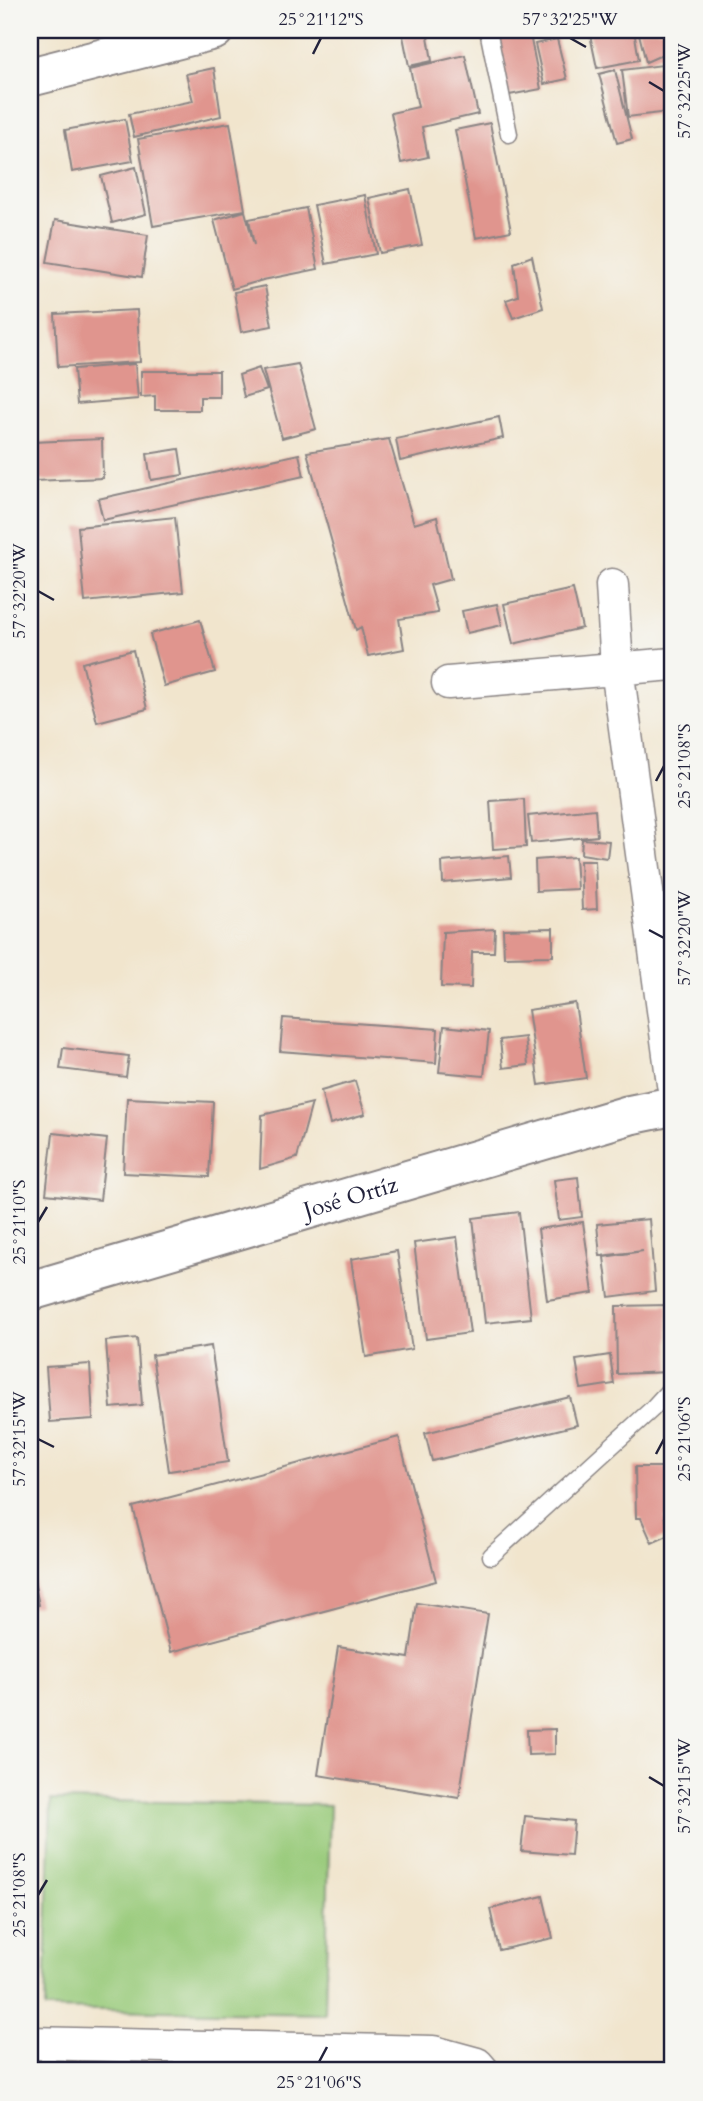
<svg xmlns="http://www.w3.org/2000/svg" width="703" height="2101" viewBox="0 0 703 2101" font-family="Cardo,serif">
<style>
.green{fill:#9acb7b;stroke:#5e765b;stroke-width:2}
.building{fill:#e0958e}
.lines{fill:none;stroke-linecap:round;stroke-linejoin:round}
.lane-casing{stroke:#8a8484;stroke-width:19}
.street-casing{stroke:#8a8484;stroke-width:35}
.secondary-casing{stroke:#8a8484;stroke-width:42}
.lane{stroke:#fff;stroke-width:16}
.street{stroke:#fff;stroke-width:32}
.secondary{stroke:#fff;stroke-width:38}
.ticks{fill:none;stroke:#22223b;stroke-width:2.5}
.labels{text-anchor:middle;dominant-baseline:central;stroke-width:6;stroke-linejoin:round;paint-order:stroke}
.street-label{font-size:23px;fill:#22223b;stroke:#f6f6f2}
.neatline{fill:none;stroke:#22223b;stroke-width:2.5}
.ticks-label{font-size:18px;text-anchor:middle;fill:#22223b}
</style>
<rect width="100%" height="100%" fill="#f6f6f2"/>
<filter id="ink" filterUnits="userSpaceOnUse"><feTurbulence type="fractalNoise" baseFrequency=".0143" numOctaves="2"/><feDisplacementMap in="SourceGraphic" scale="14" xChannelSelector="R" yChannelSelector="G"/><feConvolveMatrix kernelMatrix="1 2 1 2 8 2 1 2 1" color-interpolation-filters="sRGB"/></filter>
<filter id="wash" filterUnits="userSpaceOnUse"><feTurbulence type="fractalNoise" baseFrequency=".00686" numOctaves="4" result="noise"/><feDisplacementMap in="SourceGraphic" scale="28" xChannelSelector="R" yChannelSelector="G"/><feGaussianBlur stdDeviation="1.57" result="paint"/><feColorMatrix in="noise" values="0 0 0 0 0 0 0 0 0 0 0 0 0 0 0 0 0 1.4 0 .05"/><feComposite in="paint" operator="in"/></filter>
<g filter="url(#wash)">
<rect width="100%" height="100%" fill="#f1e5cd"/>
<path class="green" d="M51,1800L330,1805L325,2014L45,2009Z"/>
<g id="blocks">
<path class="building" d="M410,30H427L432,61L409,66L402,31Z
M491,30H529L541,89L504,96Z
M531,30H569V31L533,39Z
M589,30H634L639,60L597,68Z
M638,30H673V50L646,62Z
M557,39L567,79L544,84L535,44Z
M465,55L478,114L422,127L428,157L401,163L391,113L418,107L410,68Z
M662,65L668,112L628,117L622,70Z
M214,68L221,116L134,137L129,114L193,101L186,74Z
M615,70L632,139L617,143L599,74Z
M125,119L133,161L72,172L65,130Z
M230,123L245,210L153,226L138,139Z
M490,123L511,231L476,238L455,130Z
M136,167L146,214L112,223L101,176Z
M410,189L422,245L380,253L369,198Z
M365,195L376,254L326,264L314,205Z
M306,208L318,269L263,280L232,289L214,220L245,211L254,245L249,219Z
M55,220L148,235L142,277L47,262Z
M532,256L543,308L513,318L506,300L518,296L514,263Z
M265,286L272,326L241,332L234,292Z
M137,310L140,362L58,367L55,314Z
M135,364L138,399L77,404L74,369Z
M298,364L316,429L282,438L263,370Z
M259,368L267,390L244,397L239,375Z
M141,371H219V397H200V410H155V396L141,397Z
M499,417L503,438L400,461L396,439Z
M102,439L103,478L34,481L33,442Z
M389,439L414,524L437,517L451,579L430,585L438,613L399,619L404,649L368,656L361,627L356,630L307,452Z
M179,449L183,475L151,480L147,454Z
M299,454L304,476L103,520L98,499Z
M175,517L183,592L85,602L78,527Z
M673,564V585H672L669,565Z
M573,589L582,628L513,644L504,604Z
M497,604L502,625L467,633L462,611Z
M200,620L215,672L164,686L150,634Z
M133,650L147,709L97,722L82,663Z
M524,799L526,847L493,849L490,801Z
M595,809L597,836L531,843L528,816Z
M582,839L609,841L607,858L581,854Z
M509,856L511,877L443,883L442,862Z
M575,857L577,889L536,891L535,860Z
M580,861H595L597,909L582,910Z
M553,928V956L504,957L503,929Z
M495,929L494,952H472L471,988L441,987L443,932Z
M575,1003L586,1078L539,1085L528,1010Z
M283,1018L438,1029L436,1063L280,1051Z
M444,1026L489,1031L484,1076L439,1072Z
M525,1037L528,1065L503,1068L500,1040Z
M63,1048L129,1056L126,1077L60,1069Z
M355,1081L365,1114L330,1124L321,1091Z
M127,1098L213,1102L209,1177L123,1173Z
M312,1103L297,1158L260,1169L262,1115Z
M53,1133L107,1139L100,1200L46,1194Z
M578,1177L582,1217L559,1220L554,1180Z
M519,1212L531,1318L485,1323L473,1218Z
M649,1219L655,1291L609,1297L604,1257L643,1251L600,1256L597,1224Z
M583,1222L593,1293L547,1300L538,1229Z
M457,1237L470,1333L426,1339L414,1243Z
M397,1251L412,1349L366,1357L351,1259Z
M668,1305L670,1372L617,1374L616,1306Z
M137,1338L142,1405L111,1408L106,1341Z
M211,1346L228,1462L169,1471L152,1355Z
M610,1355L614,1384L581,1389L576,1360Z
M90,1364L93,1419L50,1422L46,1367Z
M570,1397L577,1425L432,1461L425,1433Z
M399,1437L436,1581L171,1652L133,1507Z
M635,1467H673V1518H665L672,1534L652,1543L641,1518H636Z
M30,1562L39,1605L30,1607Z
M417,1603L488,1614L459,1798L318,1775L338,1647L409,1658Z
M555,1729V1754L528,1755L527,1730Z
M525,1816L574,1821L571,1855L521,1851Z
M543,1896L553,1938L499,1950L490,1909Z"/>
</g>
</g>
<g filter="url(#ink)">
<use href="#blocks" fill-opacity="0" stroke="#8a8484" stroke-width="2"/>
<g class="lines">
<g class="lane-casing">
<path id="lane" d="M488,30L509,134
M491,1556L651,1410L673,1386"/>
</g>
<g class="street-casing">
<path id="street" d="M612,585L617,668L673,1084
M448,683L673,664
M30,2043L433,2052L477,2064L483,2071"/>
</g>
<g class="secondary-casing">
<g id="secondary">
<path d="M30,77L214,30"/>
<path id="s1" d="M30,1291L629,1115L673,1106"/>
</g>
</g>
<use href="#lane" class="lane"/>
<use href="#street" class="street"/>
<use href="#secondary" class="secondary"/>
</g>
</g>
<path class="ticks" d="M570,38L586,47M313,54L321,38M649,82L664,91M38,591L54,600M656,781L664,766M649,930L664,938M38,1222L47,1207M38,1439L54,1447M656,1454L664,1439M649,1777L664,1786M38,1895L47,1880M319,2062L327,2047"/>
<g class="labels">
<g class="street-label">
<text stroke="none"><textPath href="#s1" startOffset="334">José Ortíz</textPath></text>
</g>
</g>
<rect width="703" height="2101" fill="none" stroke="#f6f6f2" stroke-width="77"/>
<rect x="38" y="38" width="626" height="2024" class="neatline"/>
<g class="ticks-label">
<text x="321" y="25">25°21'12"S</text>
<text x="570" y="25">57°32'25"W</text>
<text transform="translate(684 91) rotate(-90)" y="6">57°32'25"W</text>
<text transform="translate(19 591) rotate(-90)" y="6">57°32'20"W</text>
<text transform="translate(684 766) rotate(-90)" y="6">25°21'08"S</text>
<text transform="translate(684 938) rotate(-90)" y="6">57°32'20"W</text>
<text transform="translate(19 1222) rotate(-90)" y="6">25°21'10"S</text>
<text transform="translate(19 1439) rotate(-90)" y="6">57°32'15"W</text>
<text transform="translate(684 1439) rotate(-90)" y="6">25°21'06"S</text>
<text transform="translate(684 1786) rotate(-90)" y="6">57°32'15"W</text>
<text transform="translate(19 1895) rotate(-90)" y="6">25°21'08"S</text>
<text x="319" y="2088">25°21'06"S</text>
</g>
</svg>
